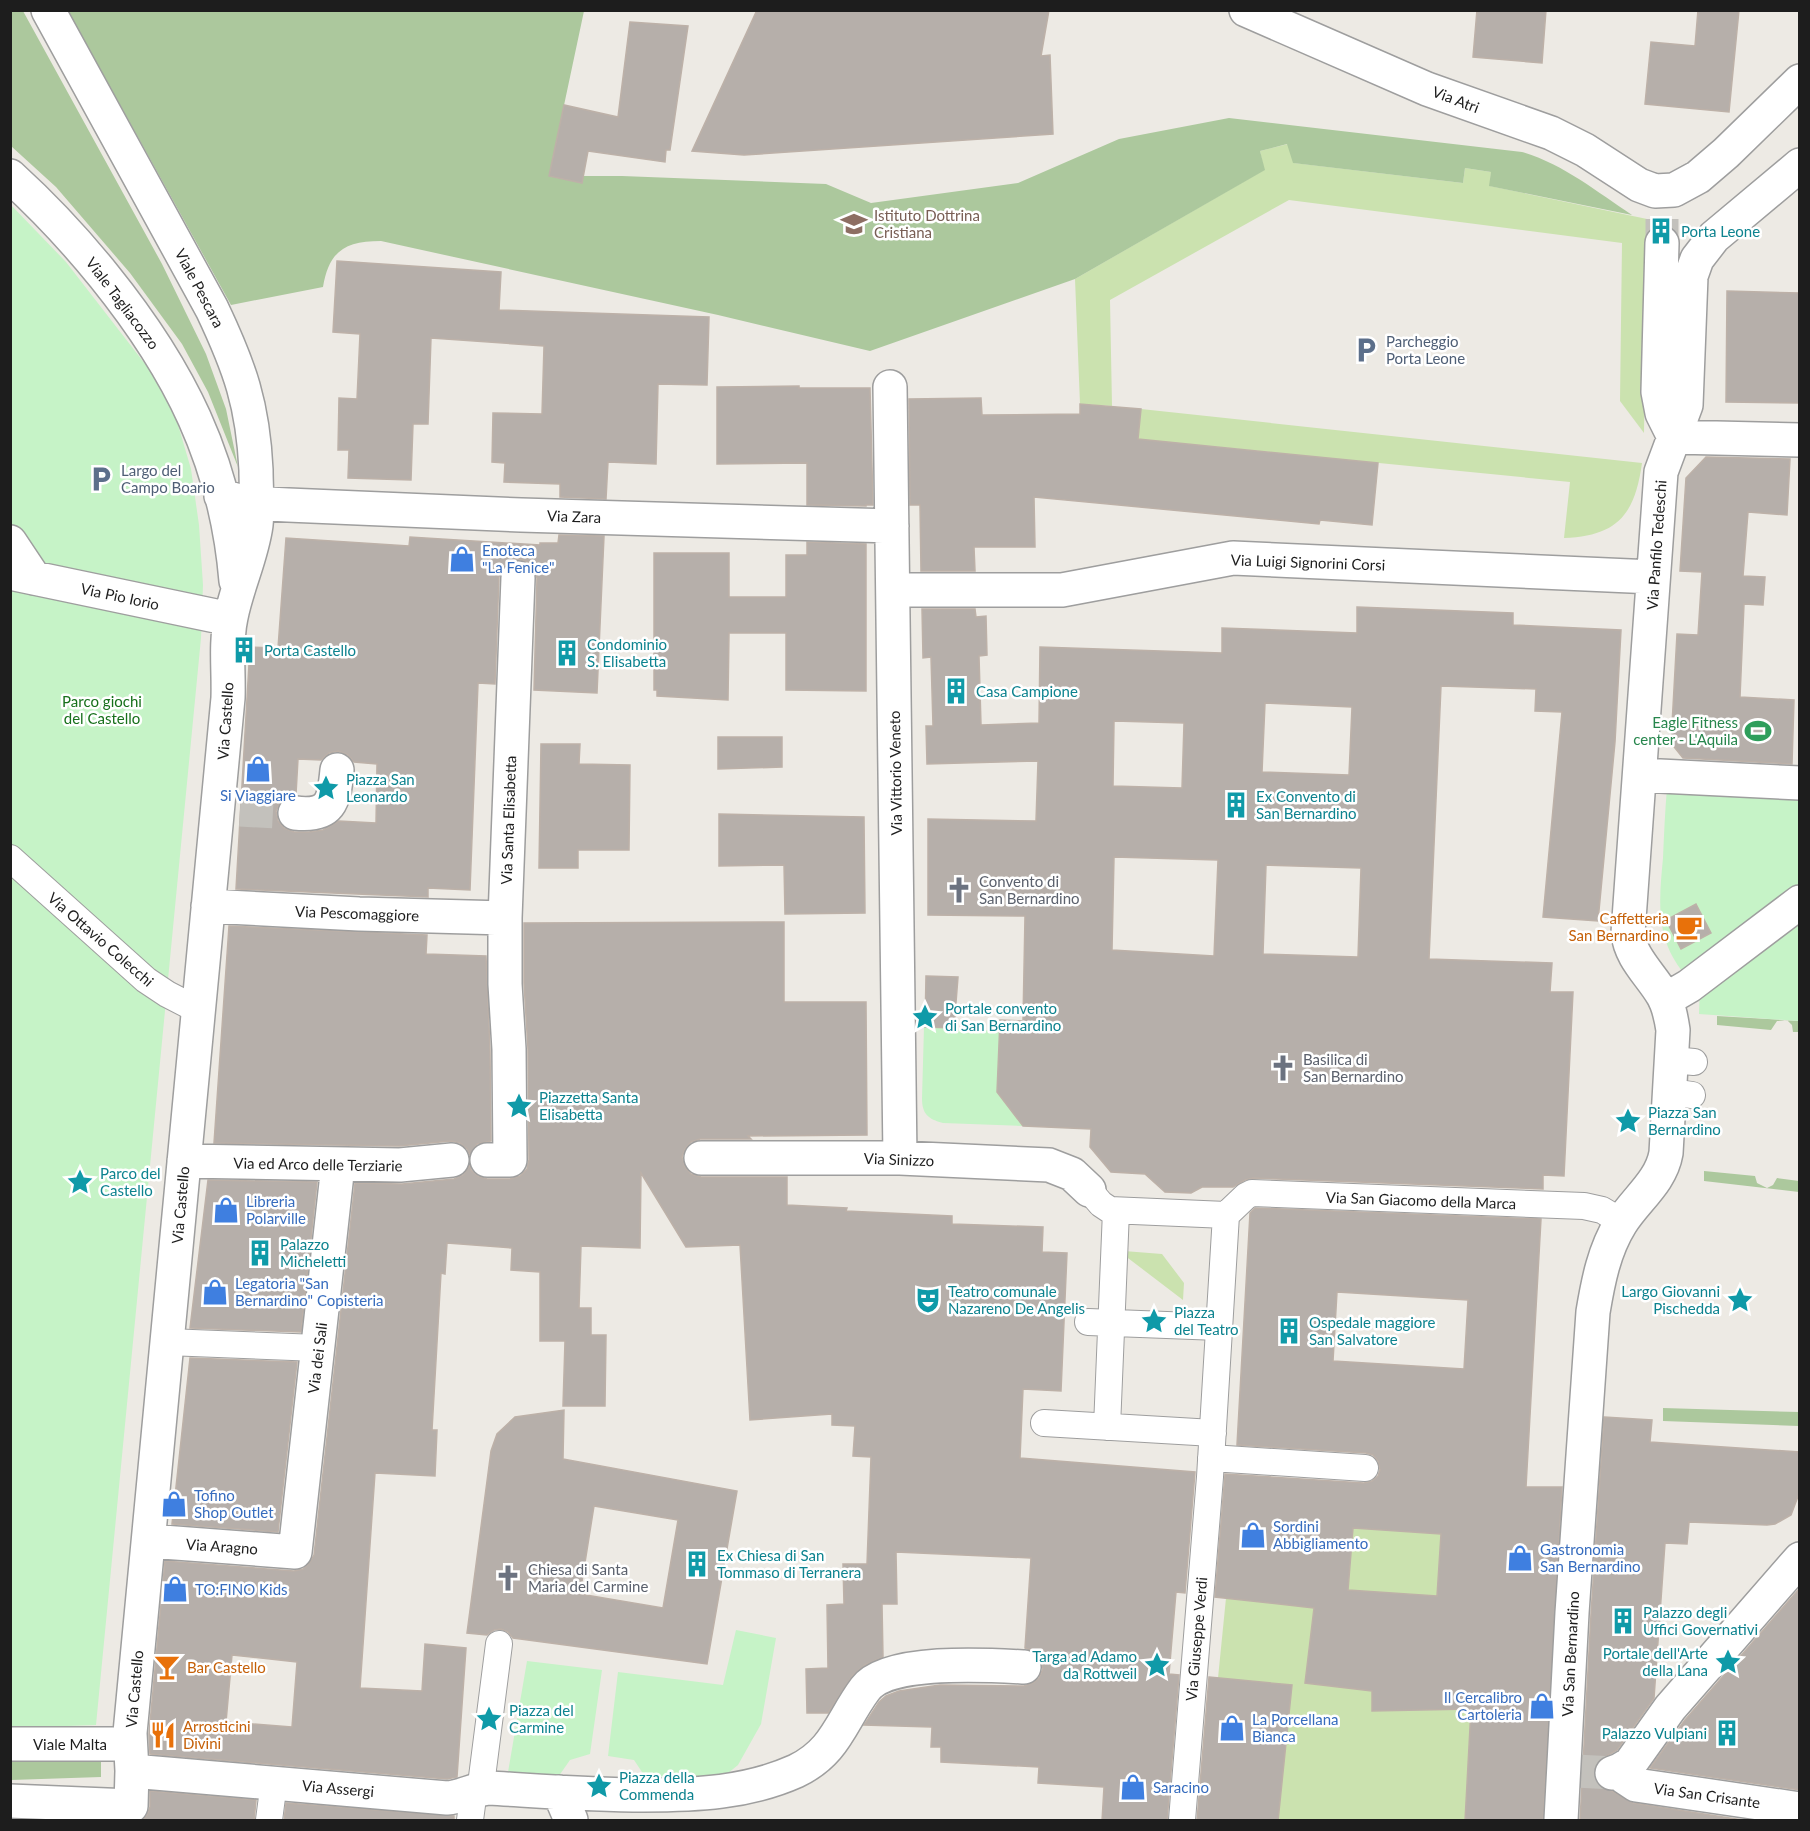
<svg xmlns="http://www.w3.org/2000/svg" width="1810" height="1831" viewBox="0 0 1810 1831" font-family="Lato,sans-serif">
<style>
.grass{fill:#cbe2af}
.forest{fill:#acc89d}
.park{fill:#c6f3c7;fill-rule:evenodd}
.building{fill:#b6afaa;stroke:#bdb1a8;stroke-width:1.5;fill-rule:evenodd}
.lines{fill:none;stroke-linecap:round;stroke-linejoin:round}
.minor-tunnel{stroke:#c3c1bc;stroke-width:33;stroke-dasharray:33 16;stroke-linecap:butt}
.pedestrian-casing{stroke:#9e9e9e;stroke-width:28}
.minor-casing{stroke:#9e9e9e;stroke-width:36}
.pedestrian{stroke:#fff;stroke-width:26}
.minor{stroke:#fff;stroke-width:33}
.labels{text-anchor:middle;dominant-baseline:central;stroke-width:5;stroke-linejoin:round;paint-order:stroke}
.street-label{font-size:15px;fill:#1d1d1d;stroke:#fff}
.education-label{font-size:15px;fill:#785e54;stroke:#fff;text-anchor:start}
.culture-label{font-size:15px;fill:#0d838f;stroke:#fff;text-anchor:start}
.service-label{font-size:15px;fill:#4e5e75;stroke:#fff;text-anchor:start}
.shop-label{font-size:15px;fill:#366cbe;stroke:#fff;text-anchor:start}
.park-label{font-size:15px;fill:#17701b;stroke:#fff}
.leisure-label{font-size:15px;fill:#27864d;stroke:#fff;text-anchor:end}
.worship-label{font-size:15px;fill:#5b616d;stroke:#fff;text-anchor:start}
.food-label{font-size:15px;fill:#c56008;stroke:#fff;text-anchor:start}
</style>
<rect width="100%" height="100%" fill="#edeae4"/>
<path class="grass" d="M1288,144L1294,163L1463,183L1465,168L1491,172L1490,186L1647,219L1644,433L1620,401L1622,243L1289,200L1110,300L1112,406L1080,404L1075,279L1264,170L1260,151Z
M1141,409L1642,463C1635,514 1618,536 1564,538L1570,482L1138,439Z
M1124,1251L1162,1254L1184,1283L1183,1300L1124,1255Z
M1353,1528L1441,1534L1437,1596L1378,1592L1346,1615Z
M1226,1598L1314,1608L1305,1683L1372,1691V1711L1471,1709L1465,1820H1278L1218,1678Z"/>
<path class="forest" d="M11,10L23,11L162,264L206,354L226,409L238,467L208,392L182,344L130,273L56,187L11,146Z
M68,11H584L549,176H622L826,184L871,203L1018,183L1119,139L1229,118L1522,152C1563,164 1597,192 1632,215L1489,186L1491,172L1465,168L1463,183L1293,163L1287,144L1260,151L1265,170L1075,279L870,351L718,315L381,241C345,241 329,251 323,287L231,305Z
M1717,1016L1799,1021V1032H1793L1792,1025L1787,1020L1777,1021L1771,1030L1717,1025Z
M1704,1171L1755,1176L1757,1183L1767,1188L1773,1185L1777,1178L1799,1181V1192L1704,1181Z
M1663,1408L1799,1412V1426L1663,1421Z
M10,1757L101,1759V1777L11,1780Z"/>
<path class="park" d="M11,205L66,262L149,369L176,418L191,469L199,525L203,585L201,638L96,1725L11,1728Z
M1667,788L1799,794V895L1684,973C1655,939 1659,900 1663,858C1664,834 1665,811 1667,788ZM1696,904L1711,933L1681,949L1666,920Z
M1799,911V1021L1699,1014L1700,984Z
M924,1027L1022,1032L999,1052L997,1092L1023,1126L943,1123C928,1119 922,1114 922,1098Z
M736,1630L776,1638L761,1724L738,1765L722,1778H646L634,1760L608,1756L618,1672L723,1685Z
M527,1661L602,1670L590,1754L570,1760L556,1780L507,1778Z"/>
<path class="building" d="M757,10H1049L1041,56L1050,55L1053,134L744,155L692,151Z
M1477,10H1546L1542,63L1473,57Z
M1698,10H1739L1729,112L1645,104L1651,42L1695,46Z
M630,22L688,26L670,150H666L665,162L588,151L582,183L549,176L564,105L618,117Z
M337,261L501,272L499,310L709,317L707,385L658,384L656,464L608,462L606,499L560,497V484L504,482L505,463L492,462L493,413L542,414L544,346L431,338L428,424H413L411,480L348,478L349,450H338L339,398L357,399L360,334L333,332Z
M1727,291L1800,293V403L1726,402Z
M799,386V388H870L873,505H866V506L807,505V463L717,464V387Z
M981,398L982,415L1080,414V404L1141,409L1138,439L1378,463L1372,525L1320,520L1319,524L1034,497L1035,547H974L975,571H921L920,505H910L909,399Z
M1706,457L1790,459L1787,515L1748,512L1743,576L1765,577L1763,605L1744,604L1740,697L1794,700L1792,764L1683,758L1671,743L1677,634L1698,635L1702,572L1680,571L1686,478Z
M559,535L604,536L597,693L534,690L537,578L534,569L527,562L518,559L509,562L502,569L499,577L495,684L478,683L470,890L428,888V897L236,889L250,647L278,648L286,538L409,546L410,537L540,545V543H558ZM338,751L348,755L354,762L377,764L376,823L339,821L323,830L309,832H294L284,828L278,821L276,811L280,802L286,797L296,794L298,759L321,760L329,753Z
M807,542L866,544V691L786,690V633H729L728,700L657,696V690H654V553H729V597H786V555H807Z
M1357,607L1513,613V625L1621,630L1615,742L1598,921L1543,917L1562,712L1535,711L1536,689L1441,686L1429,959L1552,963L1550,992H1573L1564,1176L1543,1175V1189L1253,1178L1245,1180L1233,1187H1202L1191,1193L1165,1192L1145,1174L1111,1172L1090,1147L1091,1129L1023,1126L997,1092L1000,1020L1023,1021L1025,916L928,915V819L1036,821L1038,761L927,764L926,726H933L931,657L923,658L922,609H975L976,617L986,616L987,655L979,656L981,725L1039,723L1040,647L1222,653V628L1357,633ZM1265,703L1352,707L1349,775L1262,772ZM1114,721L1184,723L1182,788L1113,786ZM1114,857L1218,860L1214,956L1112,950ZM1266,865L1361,868L1358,957L1263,954Z
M718,737H782V767L718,769Z
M541,744H580L579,764L630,765L629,850H578V868H539Z
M719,814L864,817L865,913L785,914L784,865L719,866Z
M1696,904L1711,933L1681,949L1666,920Z
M784,922V1002H866L867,1135L748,1136L751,1139H700L691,1142L685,1149L682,1157L685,1167L691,1174L701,1177H787V1205L847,1208L846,1211L952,1216V1224L1043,1227L1042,1252L1067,1253L1061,1391L1023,1389L1020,1458L1195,1472L1185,1593L1176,1592L1169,1674L1179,1675L1167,1821H1102L1104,1787L1038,1783L1039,1767L941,1762V1747H931L932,1727L864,1725L879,1702L886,1696L899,1691L940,1685L1024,1686L1033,1683L1039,1678L1043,1669L1041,1659L1035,1652L1025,1648L1031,1558L896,1552L897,1604H882L883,1657L865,1665L853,1675L828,1713H807L806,1669L828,1668L827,1605L844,1604L843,1564H867L871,1457L853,1456L855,1426L832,1425V1414L750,1420L740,1245L686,1247L641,1173L640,1248L581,1246L579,1308H591V1335H606L605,1406H563L565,1341H540V1272L511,1270L512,1248L447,1243L445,1274L441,1273L432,1430H437L435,1476L375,1473L360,1688L422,1691L425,1644L466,1648L457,1777L447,1779L150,1754L149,1734L165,1561L294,1571L303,1569L310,1562L314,1555L355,1183L402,1184L454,1179L463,1175L470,1165L471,1170L478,1176L487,1179H510L520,1176L527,1169L529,1160L528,1049L524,983V923ZM232,1655L297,1662L292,1727L226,1722Z
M229,926L427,935L426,954L486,956L490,1050L491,1141L477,1144L470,1155L467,1149L460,1143L451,1141L399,1146L214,1143Z
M926,976L958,977L954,1028L925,1027Z
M208,1180L317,1182L301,1332L190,1328Z
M1255,1208L1541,1219L1526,1487H1562L1543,1821H1465L1471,1709L1372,1711V1691L1305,1683L1314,1608L1215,1597L1225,1474L1364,1483L1372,1481L1378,1476L1380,1470L1378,1461L1373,1455L1366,1453L1237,1445L1250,1213ZM1337,1292L1468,1300L1464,1369L1333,1361ZM1353,1528L1441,1534L1437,1596L1348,1590Z
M190,1358L297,1362L278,1532L172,1524Z
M564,1410L563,1459L737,1491L707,1664L513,1638L508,1632L501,1629L494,1630L487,1635L467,1633L491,1451L497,1434L515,1417ZM594,1506L678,1520L663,1608L580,1594Z
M1604,1417L1652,1420L1650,1442L1800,1452V1491L1791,1515L1775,1524L1767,1525L1689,1522L1687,1544L1665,1543L1654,1698L1617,1750L1598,1761L1593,1771L1594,1779L1600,1787L1612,1791L1633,1803L1749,1821H1580L1591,1614Z
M1800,1588V1790L1650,1768L1685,1720Z
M1209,1677L1292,1685L1278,1821H1197Z
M150,1791L256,1800L254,1821H142L147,1815L150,1807Z
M286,1803L454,1816V1821H284Z"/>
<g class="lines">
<path class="minor-tunnel" d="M1662,243V219
M240,810L295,813
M1576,1771L1612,1773"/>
<g class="pedestrian-casing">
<path id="pedestrian" d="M10,858L146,980L167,994L198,1010
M1672,1060L1694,1062
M1670,1092L1692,1095
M1089,1190L1101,1204L1110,1210L1226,1215L1210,1477L1182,1820
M1226,1215L1246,1196L1252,1193L1584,1206L1602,1210L1622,1222
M1088,1322L1219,1327
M167,1342L318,1348
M1044,1423L1213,1433
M1107,1427L1116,1211
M1211,1458L1365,1468
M482,1777L499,1644
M269,1820L274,1782
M470,1820L474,1790"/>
</g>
<g class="minor-casing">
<path id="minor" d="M1246,10L1427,89L1551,133L1585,150L1639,185L1655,191L1674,190L1698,177L1726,153L1800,81
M10,176C44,207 75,240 104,276C179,369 226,460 236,581
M1662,243L1658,392L1662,413L1674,437
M890,387L900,1158
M1674,437L1800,440
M221,496L247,503L288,505L521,515L892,526
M10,542L34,578
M10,573L230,619
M893,590H1062L1233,558L1653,577
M1640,775L1800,783
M295,813C331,817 334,802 337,770
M208,906L359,914L505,918
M1665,1000L1689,986L1800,902
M701,1158H900L1049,1165L1072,1174L1089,1190
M487,1160H510L509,1049L505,984V918L518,578
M184,1161L400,1165L452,1160
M149,1541L295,1552L338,1165
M10,1744H129
M1620,1770L1624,1777L1636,1785L1800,1809
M132,1771L447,1798C462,1797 474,1789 489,1788C541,1791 592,1795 644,1795C696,1795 747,1793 796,1771C836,1752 841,1721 865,1689C887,1659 988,1665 1024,1667
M1612,1773L1620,1770L1630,1764L1670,1708L1800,1559
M559,1792L571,1820
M10,1801L131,1806L132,1771L130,1733L228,698C229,671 225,644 231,617C237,586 252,556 256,525C258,507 256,488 256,470C253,405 240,368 212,309L48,10
M1561,1820L1572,1613L1593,1312C1598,1282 1604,1250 1621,1223C1636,1199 1661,1182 1666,1153L1673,1030C1671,1017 1669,1005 1662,994C1650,974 1630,957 1628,933L1661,472L1686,405L1691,276L1697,259L1714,237L1800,165"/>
</g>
<use href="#pedestrian" class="pedestrian"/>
<use href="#minor" class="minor"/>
</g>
<defs>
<g id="school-bare" transform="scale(2.07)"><path d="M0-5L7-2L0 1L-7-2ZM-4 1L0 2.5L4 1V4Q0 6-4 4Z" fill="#8d6e63" stroke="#fff" stroke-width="2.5" paint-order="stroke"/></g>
<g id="building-bare" transform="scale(2.07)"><path d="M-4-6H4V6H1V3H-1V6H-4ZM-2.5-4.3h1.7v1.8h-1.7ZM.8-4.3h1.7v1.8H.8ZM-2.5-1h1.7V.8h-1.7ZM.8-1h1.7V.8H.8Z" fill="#0f9aa8" stroke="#fff" stroke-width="2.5" paint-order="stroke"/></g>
<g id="parking-bare" transform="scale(2.07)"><path d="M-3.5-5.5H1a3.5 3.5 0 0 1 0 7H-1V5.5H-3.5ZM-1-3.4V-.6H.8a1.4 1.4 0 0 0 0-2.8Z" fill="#5c6f8a" stroke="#fff" stroke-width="2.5" paint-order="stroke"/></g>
<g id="shop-bare" transform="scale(2.07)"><path d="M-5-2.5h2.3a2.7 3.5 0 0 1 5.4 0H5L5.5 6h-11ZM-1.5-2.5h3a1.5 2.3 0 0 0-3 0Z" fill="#3f7fe0" stroke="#fff" stroke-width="2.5" paint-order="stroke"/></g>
<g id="stadium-bare" transform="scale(2.07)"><path d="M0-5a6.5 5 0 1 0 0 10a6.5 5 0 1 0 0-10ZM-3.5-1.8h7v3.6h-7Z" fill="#2e9e5b" stroke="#fff" stroke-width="2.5" paint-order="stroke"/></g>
<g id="sight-bare" transform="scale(2.07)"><path d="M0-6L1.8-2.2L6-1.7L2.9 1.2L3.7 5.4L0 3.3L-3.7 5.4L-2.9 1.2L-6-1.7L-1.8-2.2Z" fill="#0f9aa8" stroke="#fff" stroke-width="2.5" paint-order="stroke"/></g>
<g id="church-bare" transform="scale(2.07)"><path d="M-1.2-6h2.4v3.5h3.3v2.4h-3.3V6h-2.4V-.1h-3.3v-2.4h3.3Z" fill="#6b7280" stroke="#fff" stroke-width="2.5" paint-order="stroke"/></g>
<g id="cafe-bare" transform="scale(2.07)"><path d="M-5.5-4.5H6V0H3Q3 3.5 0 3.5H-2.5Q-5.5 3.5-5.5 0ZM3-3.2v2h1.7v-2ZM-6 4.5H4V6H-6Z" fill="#e8710a" stroke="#fff" stroke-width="2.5" paint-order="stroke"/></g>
<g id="theatre-bare" transform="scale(2.07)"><path d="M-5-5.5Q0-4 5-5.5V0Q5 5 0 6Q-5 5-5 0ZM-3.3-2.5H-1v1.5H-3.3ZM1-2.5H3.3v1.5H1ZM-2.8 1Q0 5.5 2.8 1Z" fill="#0f9aa8" stroke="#fff" stroke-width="2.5" paint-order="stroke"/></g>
<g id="bar-bare" transform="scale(2.07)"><path d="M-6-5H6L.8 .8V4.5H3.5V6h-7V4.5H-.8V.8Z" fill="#e8710a" stroke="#fff" stroke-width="2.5" paint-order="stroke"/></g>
<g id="restaurant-bare" transform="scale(2.07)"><path d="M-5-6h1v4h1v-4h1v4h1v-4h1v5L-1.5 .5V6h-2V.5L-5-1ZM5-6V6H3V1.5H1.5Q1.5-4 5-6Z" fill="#e8710a" stroke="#fff" stroke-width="2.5" paint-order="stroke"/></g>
</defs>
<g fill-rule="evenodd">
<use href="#school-bare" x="854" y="224"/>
<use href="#building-bare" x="1661" y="231"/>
<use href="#parking-bare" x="1366" y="350"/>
<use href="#parking-bare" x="101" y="479"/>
<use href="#shop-bare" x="462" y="559"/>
<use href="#building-bare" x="244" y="650"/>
<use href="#building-bare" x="567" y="653"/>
<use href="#building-bare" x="956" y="691"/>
<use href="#stadium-bare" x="1758" y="731"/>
<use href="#shop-bare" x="258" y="769"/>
<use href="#sight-bare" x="326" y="788"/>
<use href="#building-bare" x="1236" y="805"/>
<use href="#church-bare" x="959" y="890"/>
<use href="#cafe-bare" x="1689" y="927"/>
<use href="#sight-bare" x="925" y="1017"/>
<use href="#church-bare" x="1283" y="1068"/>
<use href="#sight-bare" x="519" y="1106"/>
<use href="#sight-bare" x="1628" y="1121"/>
<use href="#sight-bare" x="80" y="1182"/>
<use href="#shop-bare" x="226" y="1210"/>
<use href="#building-bare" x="260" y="1253"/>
<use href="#shop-bare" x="215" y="1292"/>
<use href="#theatre-bare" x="928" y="1300"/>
<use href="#sight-bare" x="1740" y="1300"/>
<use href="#sight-bare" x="1154" y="1321"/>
<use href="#building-bare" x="1289" y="1331"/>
<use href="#shop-bare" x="174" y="1504"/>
<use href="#shop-bare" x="1253" y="1535"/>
<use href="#shop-bare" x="1520" y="1558"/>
<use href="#building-bare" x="697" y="1564"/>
<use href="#church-bare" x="508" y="1578"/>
<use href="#shop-bare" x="175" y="1589"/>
<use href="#building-bare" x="1623" y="1621"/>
<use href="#sight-bare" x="1728" y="1662"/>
<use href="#sight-bare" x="1157" y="1665"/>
<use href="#bar-bare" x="167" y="1667"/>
<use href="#shop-bare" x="1542" y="1706"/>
<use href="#sight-bare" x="489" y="1719"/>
<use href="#shop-bare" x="1232" y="1728"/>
<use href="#building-bare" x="1727" y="1733"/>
<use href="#restaurant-bare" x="163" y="1735"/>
<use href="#sight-bare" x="599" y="1786"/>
<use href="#shop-bare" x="1133" y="1787"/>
</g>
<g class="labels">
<g class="street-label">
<text transform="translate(1456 99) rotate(21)">Via Atri</text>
<text transform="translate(200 288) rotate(62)">Viale Pescara</text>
<text transform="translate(123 303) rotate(53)">Viale Tagliacozzo</text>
<text transform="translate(574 516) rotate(2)">Via Zara</text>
<text transform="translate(1656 545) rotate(-86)">Via Panfilo Tedeschi</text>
<text transform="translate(1308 562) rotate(2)">Via Luigi Signorini Corsi</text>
<text transform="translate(120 596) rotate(12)">Via Pio Iorio</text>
<text transform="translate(225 721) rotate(-86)">Via Castello</text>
<text transform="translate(895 773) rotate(-91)">Via Vittorio Veneto</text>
<text transform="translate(508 820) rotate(-88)">Via Santa Elisabetta</text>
<text transform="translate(357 913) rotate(2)">Via Pescomaggiore</text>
<text transform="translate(101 939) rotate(41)">Via Ottavio Colecchi</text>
<text transform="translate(899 1159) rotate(2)">Via Sinizzo</text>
<text transform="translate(318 1164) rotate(1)">Via ed Arco delle Terziarie</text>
<text transform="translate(1421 1200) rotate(2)">Via San Giacomo della Marca</text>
<text transform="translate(180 1205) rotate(-85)">Via Castello</text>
<text transform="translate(317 1358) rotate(-83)">Via dei Sali</text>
<text transform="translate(222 1546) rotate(4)">Via Aragno</text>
<text transform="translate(1196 1639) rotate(-85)">Via Giuseppe Verdi</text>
<text transform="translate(1570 1654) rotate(-87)">Via San Bernardino</text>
<text transform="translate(134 1689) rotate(-85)">Via Castello</text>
<text x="70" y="1744">Viale Malta</text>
<text transform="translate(338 1788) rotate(5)">Via Assergi</text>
<text transform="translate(1707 1795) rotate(8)">Via San Crisante</text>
</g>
<g class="education-label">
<text x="874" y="215">Istituto Dottrina<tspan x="874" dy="17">Cristiana</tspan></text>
</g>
<g class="culture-label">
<text x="1681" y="231">Porta Leone</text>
<text x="587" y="644">Condominio<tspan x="587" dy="17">S. Elisabetta</tspan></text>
<text x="264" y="650">Porta Castello</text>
<text x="976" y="691">Casa Campione</text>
<text x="346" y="779">Piazza San<tspan x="346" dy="17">Leonardo</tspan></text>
<text x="1256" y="796">Ex Convento di<tspan x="1256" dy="17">San Bernardino</tspan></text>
<text x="945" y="1008">Portale convento<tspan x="945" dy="17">di San Bernardino</tspan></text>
<text x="539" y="1097">Piazzetta Santa<tspan x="539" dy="17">Elisabetta</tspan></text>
<text x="1648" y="1112">Piazza San<tspan x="1648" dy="17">Bernardino</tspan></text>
<text x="100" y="1173">Parco del<tspan x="100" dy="17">Castello</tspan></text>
<text x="280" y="1244">Palazzo<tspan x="280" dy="17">Micheletti</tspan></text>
<text x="948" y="1291">Teatro comunale<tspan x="948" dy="17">Nazareno De Angelis</tspan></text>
<text x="1720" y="1291" text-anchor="end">Largo Giovanni<tspan x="1720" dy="17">Pischedda</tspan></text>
<text x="1174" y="1312">Piazza<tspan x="1174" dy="17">del Teatro</tspan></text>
<text x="1309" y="1322">Ospedale maggiore<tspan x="1309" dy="17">San Salvatore</tspan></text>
<text x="717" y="1555">Ex Chiesa di San<tspan x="717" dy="17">Tommaso di Terranera</tspan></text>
<text x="1643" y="1612">Palazzo degli<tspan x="1643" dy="17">Uffici Governativi</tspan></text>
<text x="1708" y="1653" text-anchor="end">Portale dell'Arte<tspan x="1708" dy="17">della Lana</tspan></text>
<text x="1137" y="1656" text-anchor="end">Targa ad Adamo<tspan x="1137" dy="17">da Rottweil</tspan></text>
<text x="509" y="1710">Piazza del<tspan x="509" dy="17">Carmine</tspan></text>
<text x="1707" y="1733" text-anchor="end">Palazzo Vulpiani</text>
<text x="619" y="1777">Piazza della<tspan x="619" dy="17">Commenda</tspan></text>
</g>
<g class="service-label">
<text x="1386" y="341">Parcheggio<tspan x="1386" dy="17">Porta Leone</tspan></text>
<text x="121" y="470">Largo del<tspan x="121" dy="17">Campo Boario</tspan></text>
</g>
<g class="shop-label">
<text x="482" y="550">Enoteca<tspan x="482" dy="17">"La Fenice"</tspan></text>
<text x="258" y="795" text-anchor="middle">Si Viaggiare</text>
<text x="246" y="1201">Libreria<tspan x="246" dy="17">Polarville</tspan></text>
<text x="235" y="1283">Legatoria "San<tspan x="235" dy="17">Bernardino" Copisteria</tspan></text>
<text x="194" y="1495">Tofino<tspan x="194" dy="17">Shop Outlet</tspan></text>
<text x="1273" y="1526">Sordini<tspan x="1273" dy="17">Abbigliamento</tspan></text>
<text x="1540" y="1549">Gastronomia<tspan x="1540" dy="17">San Bernardino</tspan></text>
<text x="195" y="1589">TO:FINO Kids</text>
<text x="1522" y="1697" text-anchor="end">Il Cercalibro<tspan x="1522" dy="17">Cartoleria</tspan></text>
<text x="1252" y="1719">La Porcellana<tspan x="1252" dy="17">Bianca</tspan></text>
<text x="1153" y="1787">Saracino</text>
</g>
<g class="park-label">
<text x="102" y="701">Parco giochi<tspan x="102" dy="17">del Castello</tspan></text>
</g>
<g class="leisure-label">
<text x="1738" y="722">Eagle Fitness<tspan x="1738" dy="17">center - L'Aquila</tspan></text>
</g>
<g class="worship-label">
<text x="979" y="881">Convento di<tspan x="979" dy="17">San Bernardino</tspan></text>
<text x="1303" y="1059">Basilica di<tspan x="1303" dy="17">San Bernardino</tspan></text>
<text x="528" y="1569">Chiesa di Santa<tspan x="528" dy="17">Maria del Carmine</tspan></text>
</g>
<g class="food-label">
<text x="1669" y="918" text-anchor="end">Caffetteria<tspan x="1669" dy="17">San Bernardino</tspan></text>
<text x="187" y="1667">Bar Castello</text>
<text x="183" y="1726">Arrosticini<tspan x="183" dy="17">Divini</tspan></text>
</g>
</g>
<rect width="1810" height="1831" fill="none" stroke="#1d1d1d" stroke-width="24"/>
</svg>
